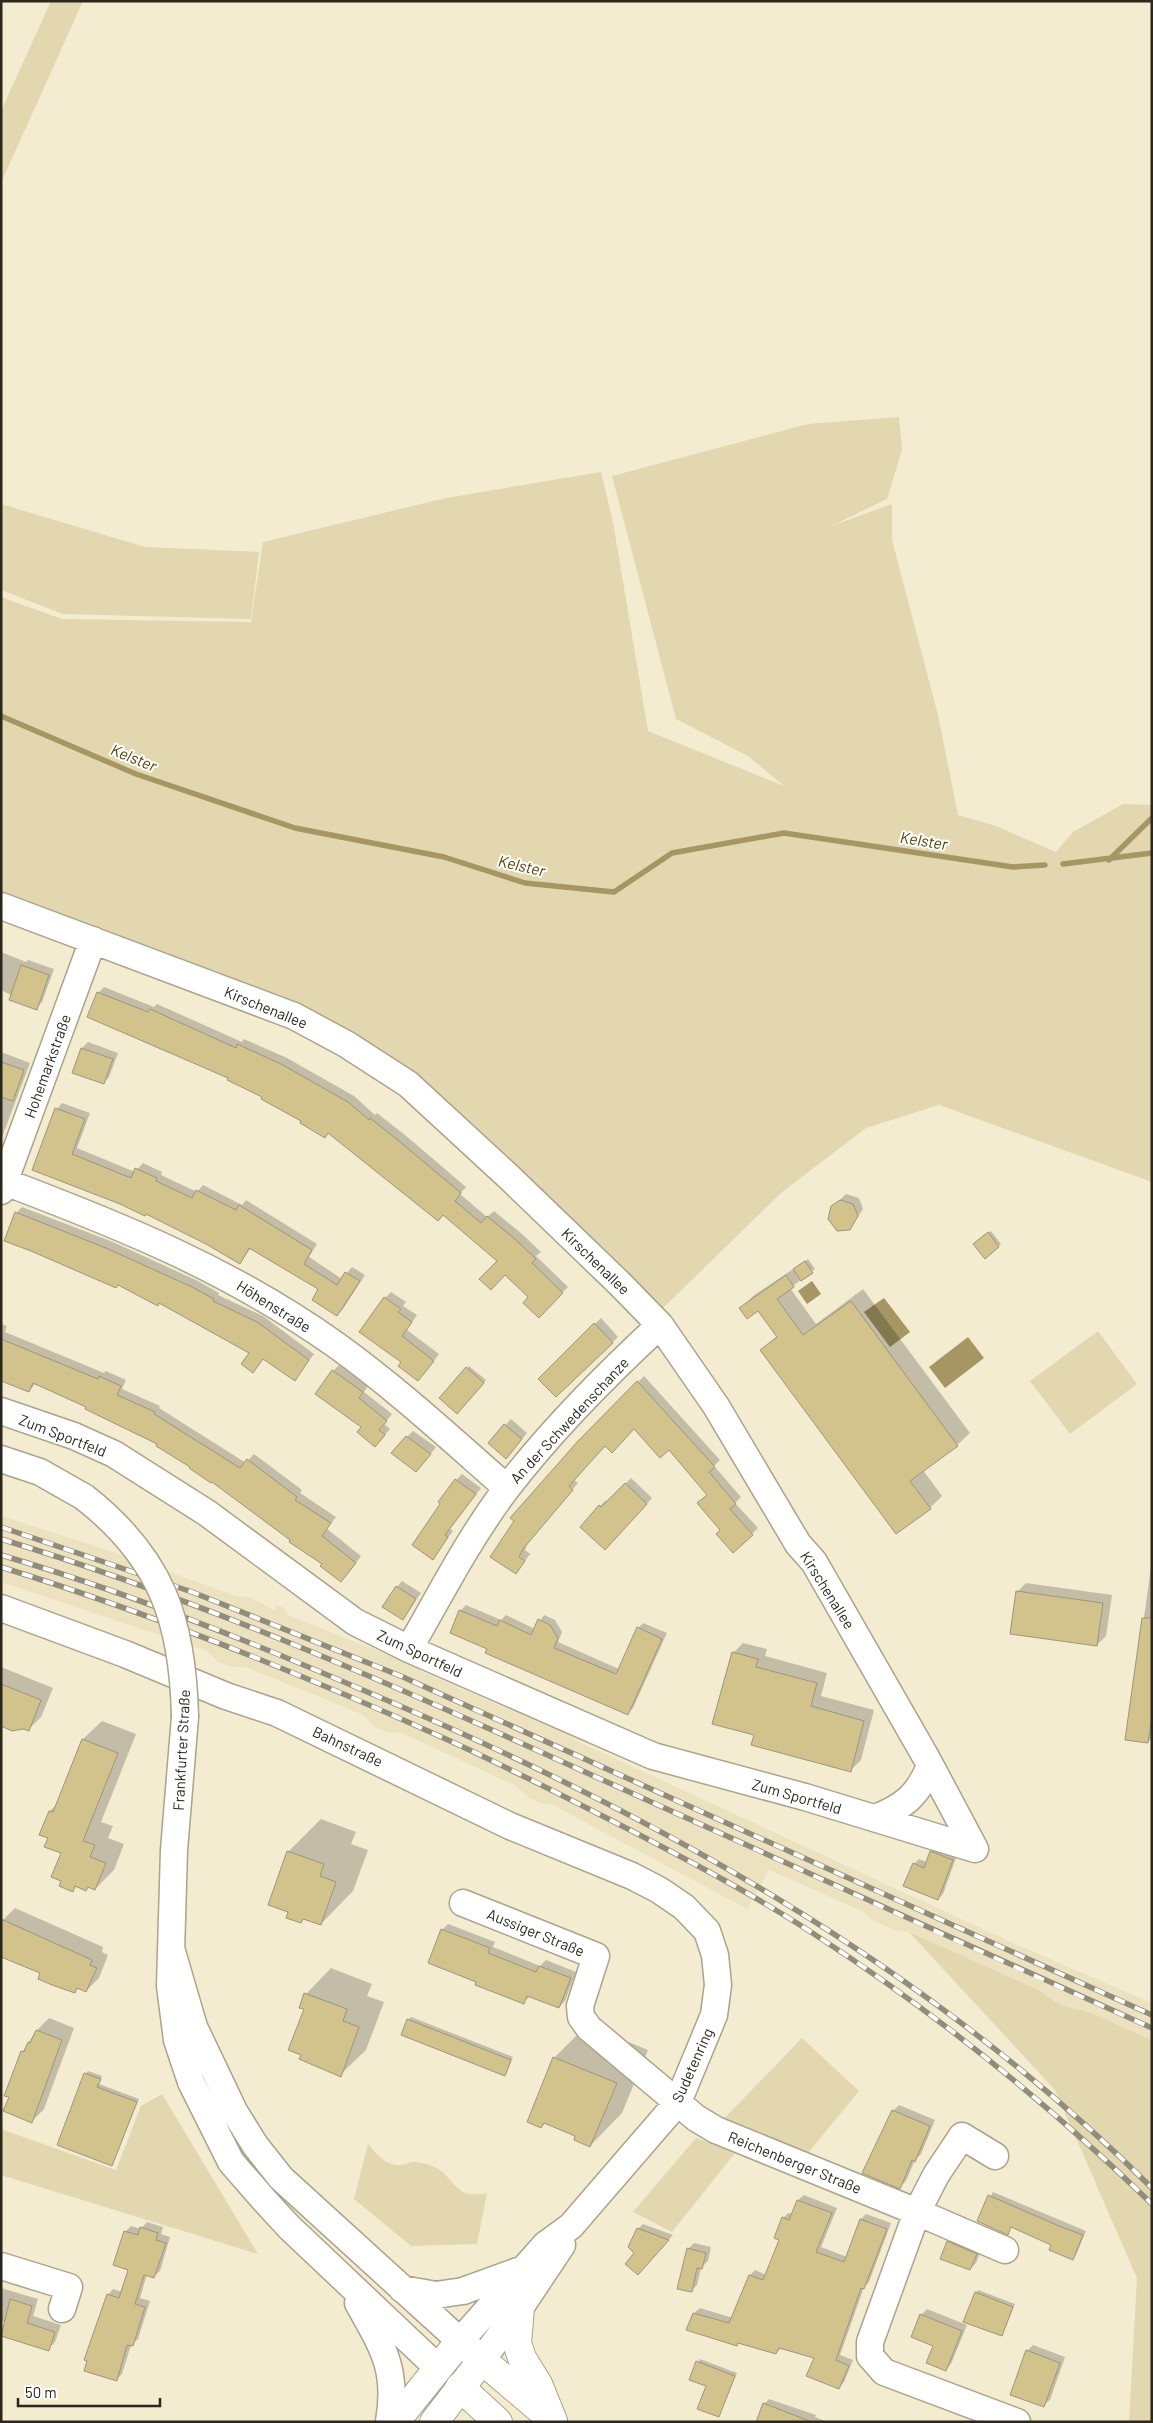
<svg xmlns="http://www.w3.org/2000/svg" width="1153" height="2423" viewBox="0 0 1153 2423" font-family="Barlow,sans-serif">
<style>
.built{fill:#ece2bf}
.green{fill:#e2d7af}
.water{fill:#a69663}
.shadow{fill:#0003}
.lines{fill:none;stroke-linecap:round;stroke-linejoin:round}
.stream{stroke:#a69663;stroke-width:5.5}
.building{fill:#d2c38d;stroke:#9d957c}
.minor-casing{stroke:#aba38a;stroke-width:29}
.major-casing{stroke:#aba38a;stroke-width:30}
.highway-casing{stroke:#aba38a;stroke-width:30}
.minor{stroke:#fff;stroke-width:26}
.major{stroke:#fff;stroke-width:28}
.highway{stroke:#fff;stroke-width:28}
.rail-casing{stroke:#928d7a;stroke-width:5.5}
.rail{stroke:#fff;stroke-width:4;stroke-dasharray:11;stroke-linecap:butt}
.minor-bridge-casing{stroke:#aba38a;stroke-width:29;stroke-linecap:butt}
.minor-bridge{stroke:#fff;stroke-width:26}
.labels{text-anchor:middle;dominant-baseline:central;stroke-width:4;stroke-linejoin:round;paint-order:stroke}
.street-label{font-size:15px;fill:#2a271d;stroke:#fff}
.water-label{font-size:16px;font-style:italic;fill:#544300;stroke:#fff}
</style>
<rect width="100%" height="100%" fill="#f4ecd1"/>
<path class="built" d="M1,1516L98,1547L237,1596L249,1597L274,1610L276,1605L284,1608L288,1615L418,1667L420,1671L570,1736L575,1740L1013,1943L1152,2003V2040L1084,2010H1073L1050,2000L1041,1991L909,1932L894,1930L872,1920L862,1911L769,1870L747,1909L553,1805L540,1803L528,1797L516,1786L402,1733L387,1732L374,1726L363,1715L246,1667H231L218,1662L207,1651L1,1582Z"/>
<path class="green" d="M51,1H83L1,183V111Z
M899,417L902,450L887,499L831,526L892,504V540L938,715L958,815L996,826L1056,852L1073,832L1123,804L1152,805V1182L939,1105L866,1128L781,1193L661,1310L403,1067L1,894V597L62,619L251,622L263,542L446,498L601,472L613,522L648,731L784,786L748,756L676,719L612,476L808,424Z
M1,504L145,547L259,552L251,619L63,614L1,590Z
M1098,1331L1137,1384L1070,1434L1030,1381Z
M909,1932L1041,1991C1053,2002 1067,2010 1084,2010L1152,2040V2422H1129L1137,2278L1055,2090Z
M802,2038L859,2091L803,2159L719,2124Z
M162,2094L258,2254L1,2175V2129L116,2170L141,2106Z
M696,2138L735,2153L672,2232L633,2212Z
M368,2144C377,2154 386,2167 402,2165C406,2165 409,2162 413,2162C418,2162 427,2164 432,2166C456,2175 452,2201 487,2193L477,2244L411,2246L354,2199Z"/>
<path class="water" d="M812,1281L821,1294L807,1304L798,1291Z
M884,1298L910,1332L890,1347L864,1312Z
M968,1337L984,1358L945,1388L929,1367Z"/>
<path class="shadow" d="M1,952L26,962L28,960L54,969L42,1002L36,1008L1,990Z
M104,987L154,1007L157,1004L242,1042L244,1039L287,1058L354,1096L375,1115L377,1113L405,1135L466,1187L460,1194L487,1217L494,1211L522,1234L541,1252L536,1256L568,1287L539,1316L530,1297L505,1274L498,1260L443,1214L329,1132L325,1137L303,1120L229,1077L98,993Z
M88,1042L118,1053L109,1077L103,1083L73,1072L82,1048Z
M1,1052L30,1063L1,1140Z
M62,1103L90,1113L77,1148L135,1172L143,1163L162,1172L161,1175L197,1192L203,1185L242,1205L246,1200L317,1244L309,1257L342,1279L352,1267L365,1275L343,1309L337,1315L320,1289L251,1248L240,1263L206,1243L147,1213L33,1169L57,1109Z
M846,1194L859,1198L863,1209L850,1228L832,1207Z
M22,1207L113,1242L198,1281L219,1293L218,1295L263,1316L314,1354L295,1379L264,1358L253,1371L251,1353L160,1302L158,1305L16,1213Z
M991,1231L1001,1244L985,1257L977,1242Z
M808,1259L815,1269L790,1288L816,1324L863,1289L970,1433L957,1445L923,1470L942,1496L930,1508L762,1350L778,1335L758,1309L741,1308L753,1296Z
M391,1292L406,1302L403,1306L417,1315L407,1330L439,1354L424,1374L403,1362L385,1298Z
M601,1318L618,1337L556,1396L540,1379Z
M1,1324L7,1326L5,1332L104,1373L106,1371L126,1380L122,1389L160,1406L159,1408L246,1463L254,1454L302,1490L300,1493L336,1517L327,1529L361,1556L347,1575L324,1564L159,1443L87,1406L36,1383L29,1391L1,1380Z
M339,1365L368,1386L364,1392L392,1414L384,1424L390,1429L381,1440L363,1426L333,1371Z
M469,1366L486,1380L457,1412L441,1398Z
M644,1376L720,1460L714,1466L741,1497L735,1503L758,1528L752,1534L722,1530L709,1494L669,1448L634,1428L605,1444L574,1480L578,1483L528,1541L525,1550L530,1554L516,1573L492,1556L579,1442Z
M511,1419L527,1433L512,1451L489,1443Z
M413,1431L436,1447L422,1465L407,1437Z
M462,1474L481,1488L450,1529L453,1531L433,1558L456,1480Z
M631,1478L652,1498L605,1548L600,1506L606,1500L608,1502Z
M1152,1560V1738L1148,1742L1127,1739Z
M402,1581L421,1593L403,1618L397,1587Z
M1026,1583L1112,1595L1106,1636L1097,1645L1017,1592Z
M466,1605L501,1620L506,1615L535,1629L544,1615L555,1620L562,1632L558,1642L619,1669L638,1628L643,1623L667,1633L633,1708L628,1713L451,1632L460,1611Z
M743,1643L767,1649L765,1656L827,1673L821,1696L874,1710L861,1760L851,1770L755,1735L733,1653Z
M1,1667L53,1688L41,1717L28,1730L1,1725Z
M102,1721L136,1734L101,1822L113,1826L108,1838L124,1844L114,1870L95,1889L89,1887L86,1890L77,1886L72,1890L62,1880V1852L49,1837L41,1834L50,1811L58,1803L83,1739Z
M321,1819L356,1832L351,1844L368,1850L353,1891L321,1924L305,1918L301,1922L288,1852Z
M936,1847L957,1855L943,1894L938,1899L914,1864L919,1859L927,1862L931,1852Z
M15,1908L103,1947L102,1952L108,1955L99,1978L86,1991L78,1988L74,1992L42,1972L3,1920Z
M448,1924L495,1942L493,1947L540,1966L546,1960L576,1972L565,2001L559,2007L529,1997L523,2003L478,1981L442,1930Z
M331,1968L372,1984L367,1996L384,2002L366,2050L340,2075L302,2054L306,1994Z
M411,2017L513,2057L507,2072L505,2074L408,2020Z
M49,2018L74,2028L44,2109L32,2121L22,2052L37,2030Z
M587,2025L648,2050L622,2113L590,2146L577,2135L545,2122L541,2127L554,2058Z
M88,2071L102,2076L99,2084L139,2099L112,2165L85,2074Z
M899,2105L935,2120L921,2154L915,2160L906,2181L900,2187L893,2111Z
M993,2192L1086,2231L1076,2255L1073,2258L1053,2244L1012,2226L1007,2233L978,2221Z
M804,2195L837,2208L821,2247L847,2257L861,2219L866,2214L891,2223L869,2282L864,2287L840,2355L853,2360L844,2382L839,2388L815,2358L781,2348L776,2353L740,2342L737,2345L694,2313L700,2308L733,2318L750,2275L755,2270L766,2275L781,2239L783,2218L788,2213L793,2214L798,2200Z
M147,2222L163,2227L161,2234L170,2237L160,2271L154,2276L147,2274L140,2298L150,2301L138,2339L131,2345L122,2374L117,2379L108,2295L113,2289L122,2292L130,2269L125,2232L131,2226L141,2229Z
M643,2224L673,2235L643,2268L636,2253L638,2229Z
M954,2236L982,2248L976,2263L970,2269L948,2242Z
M694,2243L711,2247L708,2261L701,2268L697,2285L691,2291L688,2249Z
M1,2288L38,2299L33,2316L61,2325L55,2342L48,2349L1,2335L5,2322L1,2321Z
M978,2290L1015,2304L1002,2335L976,2293Z
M927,2309L967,2325L951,2364L945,2370L934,2345L913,2336L921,2315Z
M1033,2345L1065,2357L1050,2400L1044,2405L1027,2351Z
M700,2359L737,2373L719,2416L707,2386L690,2379Z
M769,2399L816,2415L815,2417L827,2422H761L764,2404Z"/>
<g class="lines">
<path class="stream" d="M1,716L136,774L295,828L444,857L525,883L614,892L672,853L784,833L1013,867L1045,865
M1109,860L1152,818
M1063,864L1152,853"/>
</g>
<path class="building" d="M21,965L49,975L37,1010L9,1000Z
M97,992L148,1012L150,1009L236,1048L237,1044L281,1064L348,1102L369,1120L370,1118L399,1141L461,1193L455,1201L481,1223L487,1216L516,1240L536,1259L532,1263L563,1293L539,1318L523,1303L528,1297L505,1275L491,1290L479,1279L497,1261L443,1215L438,1221L328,1133L325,1138L300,1123L301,1121L261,1099L262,1097L227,1080L228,1078L87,1017Z
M81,1048L113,1059L104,1084L72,1073Z
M1,1062L24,1070L13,1101L1,1097Z
M55,1108L85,1119L72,1154L131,1178L135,1168L157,1178L156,1181L192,1198L196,1190L236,1210L239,1205L312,1250L304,1264L337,1285L345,1272L360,1281L337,1316L312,1300L318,1289L249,1248L240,1264L206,1244L146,1214L145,1216L120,1204L32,1170Z
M840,1200L853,1204L858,1216L850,1230L837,1231L828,1219L831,1206Z
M15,1212L106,1248L192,1287L214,1299L213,1301L257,1322L309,1360L295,1381L263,1359L253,1373L241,1364L249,1353L159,1303L158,1306L118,1285L116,1288L31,1251L4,1241Z
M988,1232L999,1247L985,1259L973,1244Z
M805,1261L813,1273L801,1281L793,1269Z
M786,1275L794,1287L777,1299L803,1335L851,1301L958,1446L910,1481L931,1509L896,1534L760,1350L777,1337L758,1311L747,1319L739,1308Z
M384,1297L401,1309L398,1312L412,1322L402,1336L434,1361L418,1381L398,1366L401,1362L359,1332Z
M594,1323L613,1343L556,1397L538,1379Z
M1,1339L98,1379L99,1376L121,1386L117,1395L155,1412L154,1414L240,1468L247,1459L297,1497L295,1500L331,1523L322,1536L356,1563L341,1582L320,1566L322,1564L289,1542L290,1540L212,1482L211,1483L189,1468L190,1467L156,1446L157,1444L85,1409L86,1407L33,1383L29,1392L1,1381Z
M466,1367L484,1383L457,1414L439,1398Z
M332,1370L363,1392L359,1398L387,1421L379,1430L385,1435L375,1447L357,1432L361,1427L315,1394Z
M637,1381L715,1467L709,1472L736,1504L730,1509L753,1535L733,1553L716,1534L720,1530L697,1503L707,1495L669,1450L660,1458L634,1429L612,1453L605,1446L569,1486L573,1490L523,1549L519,1557L525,1561L516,1574L490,1557L514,1521L510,1518L578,1441Z
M504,1424L522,1439L506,1459L488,1443Z
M406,1436L431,1454L416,1472L391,1453Z
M455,1479L476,1494L445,1535L448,1537L433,1560L412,1545L440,1504L438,1502Z
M625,1483L647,1504L605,1550L580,1527L599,1505L601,1507Z
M396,1586L416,1599L403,1620L382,1607Z
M1016,1591L1103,1603L1097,1646L1010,1634Z
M459,1610L497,1626L500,1620L531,1635L538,1619L550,1625L558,1638L554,1648L616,1674L637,1627L662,1639L628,1715L485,1653L487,1649L450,1633Z
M1142,1618H1152V1717L1148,1743L1125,1740Z
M732,1652L758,1659L756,1667L817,1683L811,1706L864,1721L851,1772L751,1745L754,1735L712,1724Z
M1,1684L41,1700L29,1731L23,1729L12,1731L1,1726Z
M82,1739L118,1753L83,1841L95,1845L90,1857L106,1863L95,1890L88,1887L86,1891L75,1886L73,1892L59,1886L61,1881L51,1877L61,1853L44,1847L48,1838L39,1835L49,1811L53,1812Z
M287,1851L324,1864L320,1876L336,1882L321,1925L303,1919L301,1923L286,1918L288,1912L268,1905Z
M930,1851L953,1860L938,1900L903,1886L913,1863L924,1868Z
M1,1919L92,1960L90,1965L97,1968L86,1992L77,1988L75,1993L52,1985L38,1979L40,1973L1,1957Z
M441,1929L490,1948L488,1953L536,1972L539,1966L571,1978L559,2008L527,1996L524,2004L475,1985L476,1982L428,1963Z
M304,1993L347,2009L343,2021L359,2027L341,2077L299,2059L301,2055L288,2050L304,2009L299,2008Z
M407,2019L511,2060L505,2076L401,2035Z
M36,2030L62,2040L32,2123L3,2111L9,2097L4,2096L21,2051L24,2052L28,2042L30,2043Z
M553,2057L617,2083L590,2147L574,2140L575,2136L544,2123L541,2128L527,2122Z
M84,2073L101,2079L97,2087L137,2102L112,2166L57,2145Z
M892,2110L930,2126L915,2162L912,2160L900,2189L862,2173Z
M988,2195L1059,2226L1083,2235L1073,2260L1049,2250L1051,2245L1011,2227L1008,2235L977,2221Z
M797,2200L832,2213L816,2252L844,2262L860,2219L887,2229L864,2289L861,2288L836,2360L849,2366L839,2389L806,2376L814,2358L779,2348L776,2354L738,2343L737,2346L686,2330L693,2313L729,2323L749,2275L763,2280L779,2240L774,2238L782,2217L789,2220Z
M140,2227L158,2233L156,2240L166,2243L154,2278L144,2275L135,2304L145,2307L133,2346L127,2345L117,2381L84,2371L87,2361L84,2360L107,2294L119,2298L128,2270L113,2265L124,2231L138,2235Z
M637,2228L669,2240L638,2275L625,2264L634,2253L628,2247Z
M947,2241L977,2254L970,2270L940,2259Z
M687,2248L706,2253L702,2269L697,2268L692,2292L677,2289Z
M975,2292L1013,2307L1002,2336L963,2322Z
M10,2299L32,2306L27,2323L55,2332L49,2351L1,2336Z
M920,2314L962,2331L946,2371L926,2363L933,2346L911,2337Z
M1026,2350L1060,2363L1044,2407L1010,2395Z
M696,2361L735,2376L719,2417L697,2409L706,2386L689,2380Z
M763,2403L809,2421L808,2422H756Z"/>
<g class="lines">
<g class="minor-casing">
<path id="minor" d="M1,906L294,1016L346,1044L408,1084L510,1178L620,1284L660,1325L716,1406L798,1544L814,1562L927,1759L975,1849
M5,1182C124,1227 230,1270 336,1345C396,1388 451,1439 507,1488
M1,1191L93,940
M1,1411L74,1436L114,1454L207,1513L355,1622L409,1649L653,1756L805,1797L975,1849
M1,1459L40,1472L84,1497
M1,1608L125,1654L226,1696L277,1713L510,1826L632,1876L659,1890L684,1907L707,1931L715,1955L718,1985L714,2015L678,2102L571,2226L545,2245L460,2341L281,2178L255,2145L234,2111L194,2027L171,1948
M409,1649C440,1595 469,1538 507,1488C552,1429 606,1375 660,1325
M185,1717L174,1850L170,1986L177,2040L191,2082L231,2162L265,2201L289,2227L438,2368
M875,1818C904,1807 918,1795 930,1766
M463,1903L596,1956L580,2006L581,2017L589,2028L696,2118L716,2130L917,2212L870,2342V2356L884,2372L1017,2422
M995,2156L962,2136L936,2175L917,2212L1005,2250
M1,2266L69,2287L62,2309
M402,2289L436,2295L463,2291L518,2271
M358,2303C383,2348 398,2369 389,2422
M482,2360L520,2308L562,2245"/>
</g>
<g class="major-casing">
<path id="major" d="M395,2422L460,2341L482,2360L434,2422"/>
</g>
<g class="highway-casing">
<path id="highway" d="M520,2308L517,2343L522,2358L538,2384L553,2421
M482,2360L549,2417
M460,2387L498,2422"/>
</g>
<use href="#minor" class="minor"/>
<use href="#major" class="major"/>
<use href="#highway" class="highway"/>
<g class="rail-casing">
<path id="rail" d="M1,1527L192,1592L403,1677L1152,2015
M1,1539C202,1600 394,1685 585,1772C774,1857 962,1944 1152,2028
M1,1555C120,1590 237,1636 351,1685C644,1808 925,1962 1152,2188
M1,1567C150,1613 295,1671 437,1735C504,1765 569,1799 634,1832C695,1864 756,1896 814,1934C936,2013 1048,2103 1152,2204"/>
</g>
<use href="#rail" class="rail"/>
<g class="minor-bridge-casing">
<path id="minor-bridge" d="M84,1497C162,1558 183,1621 185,1717"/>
</g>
<use href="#minor-bridge" class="minor-bridge"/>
</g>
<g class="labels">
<g class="street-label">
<text transform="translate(266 1007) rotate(22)">Kirschenallee</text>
<text transform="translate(47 1066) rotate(-70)">Hohemarkstraße</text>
<text transform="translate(596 1261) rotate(44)">Kirschenallee</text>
<text transform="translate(274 1306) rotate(32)">Höhenstraße</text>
<text transform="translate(569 1420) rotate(-47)">An der Schwedenschanze</text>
<text transform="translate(63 1435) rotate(21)">Zum Sportfeld</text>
<text transform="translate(828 1590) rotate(58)">Kirschenallee</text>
<text transform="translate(420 1653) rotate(25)">Zum Sportfeld</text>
<text transform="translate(348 1746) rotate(25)">Bahnstraße</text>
<text transform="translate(181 1750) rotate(-87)">Frankfurter Straße</text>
<text transform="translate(797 1796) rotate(16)">Zum Sportfeld</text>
<text transform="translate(536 1932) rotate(22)">Aussiger Straße</text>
<text transform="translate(692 2065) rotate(-66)">Sudetenring</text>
<text transform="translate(795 2162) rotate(22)">Reichenberger Straße</text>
</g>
<g class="water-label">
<text transform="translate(134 757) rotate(22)">Kelster</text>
<text transform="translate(924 840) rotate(9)">Kelster</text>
<text transform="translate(522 865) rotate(13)">Kelster</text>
</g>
</g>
<rect width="1153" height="2423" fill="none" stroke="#2a271d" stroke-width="5"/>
<path d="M18 2398v8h142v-8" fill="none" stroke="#2a271d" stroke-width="2.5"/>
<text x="25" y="2398" font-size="15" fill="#2a271d" stroke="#ffffff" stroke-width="4" paint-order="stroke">50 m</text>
</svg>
